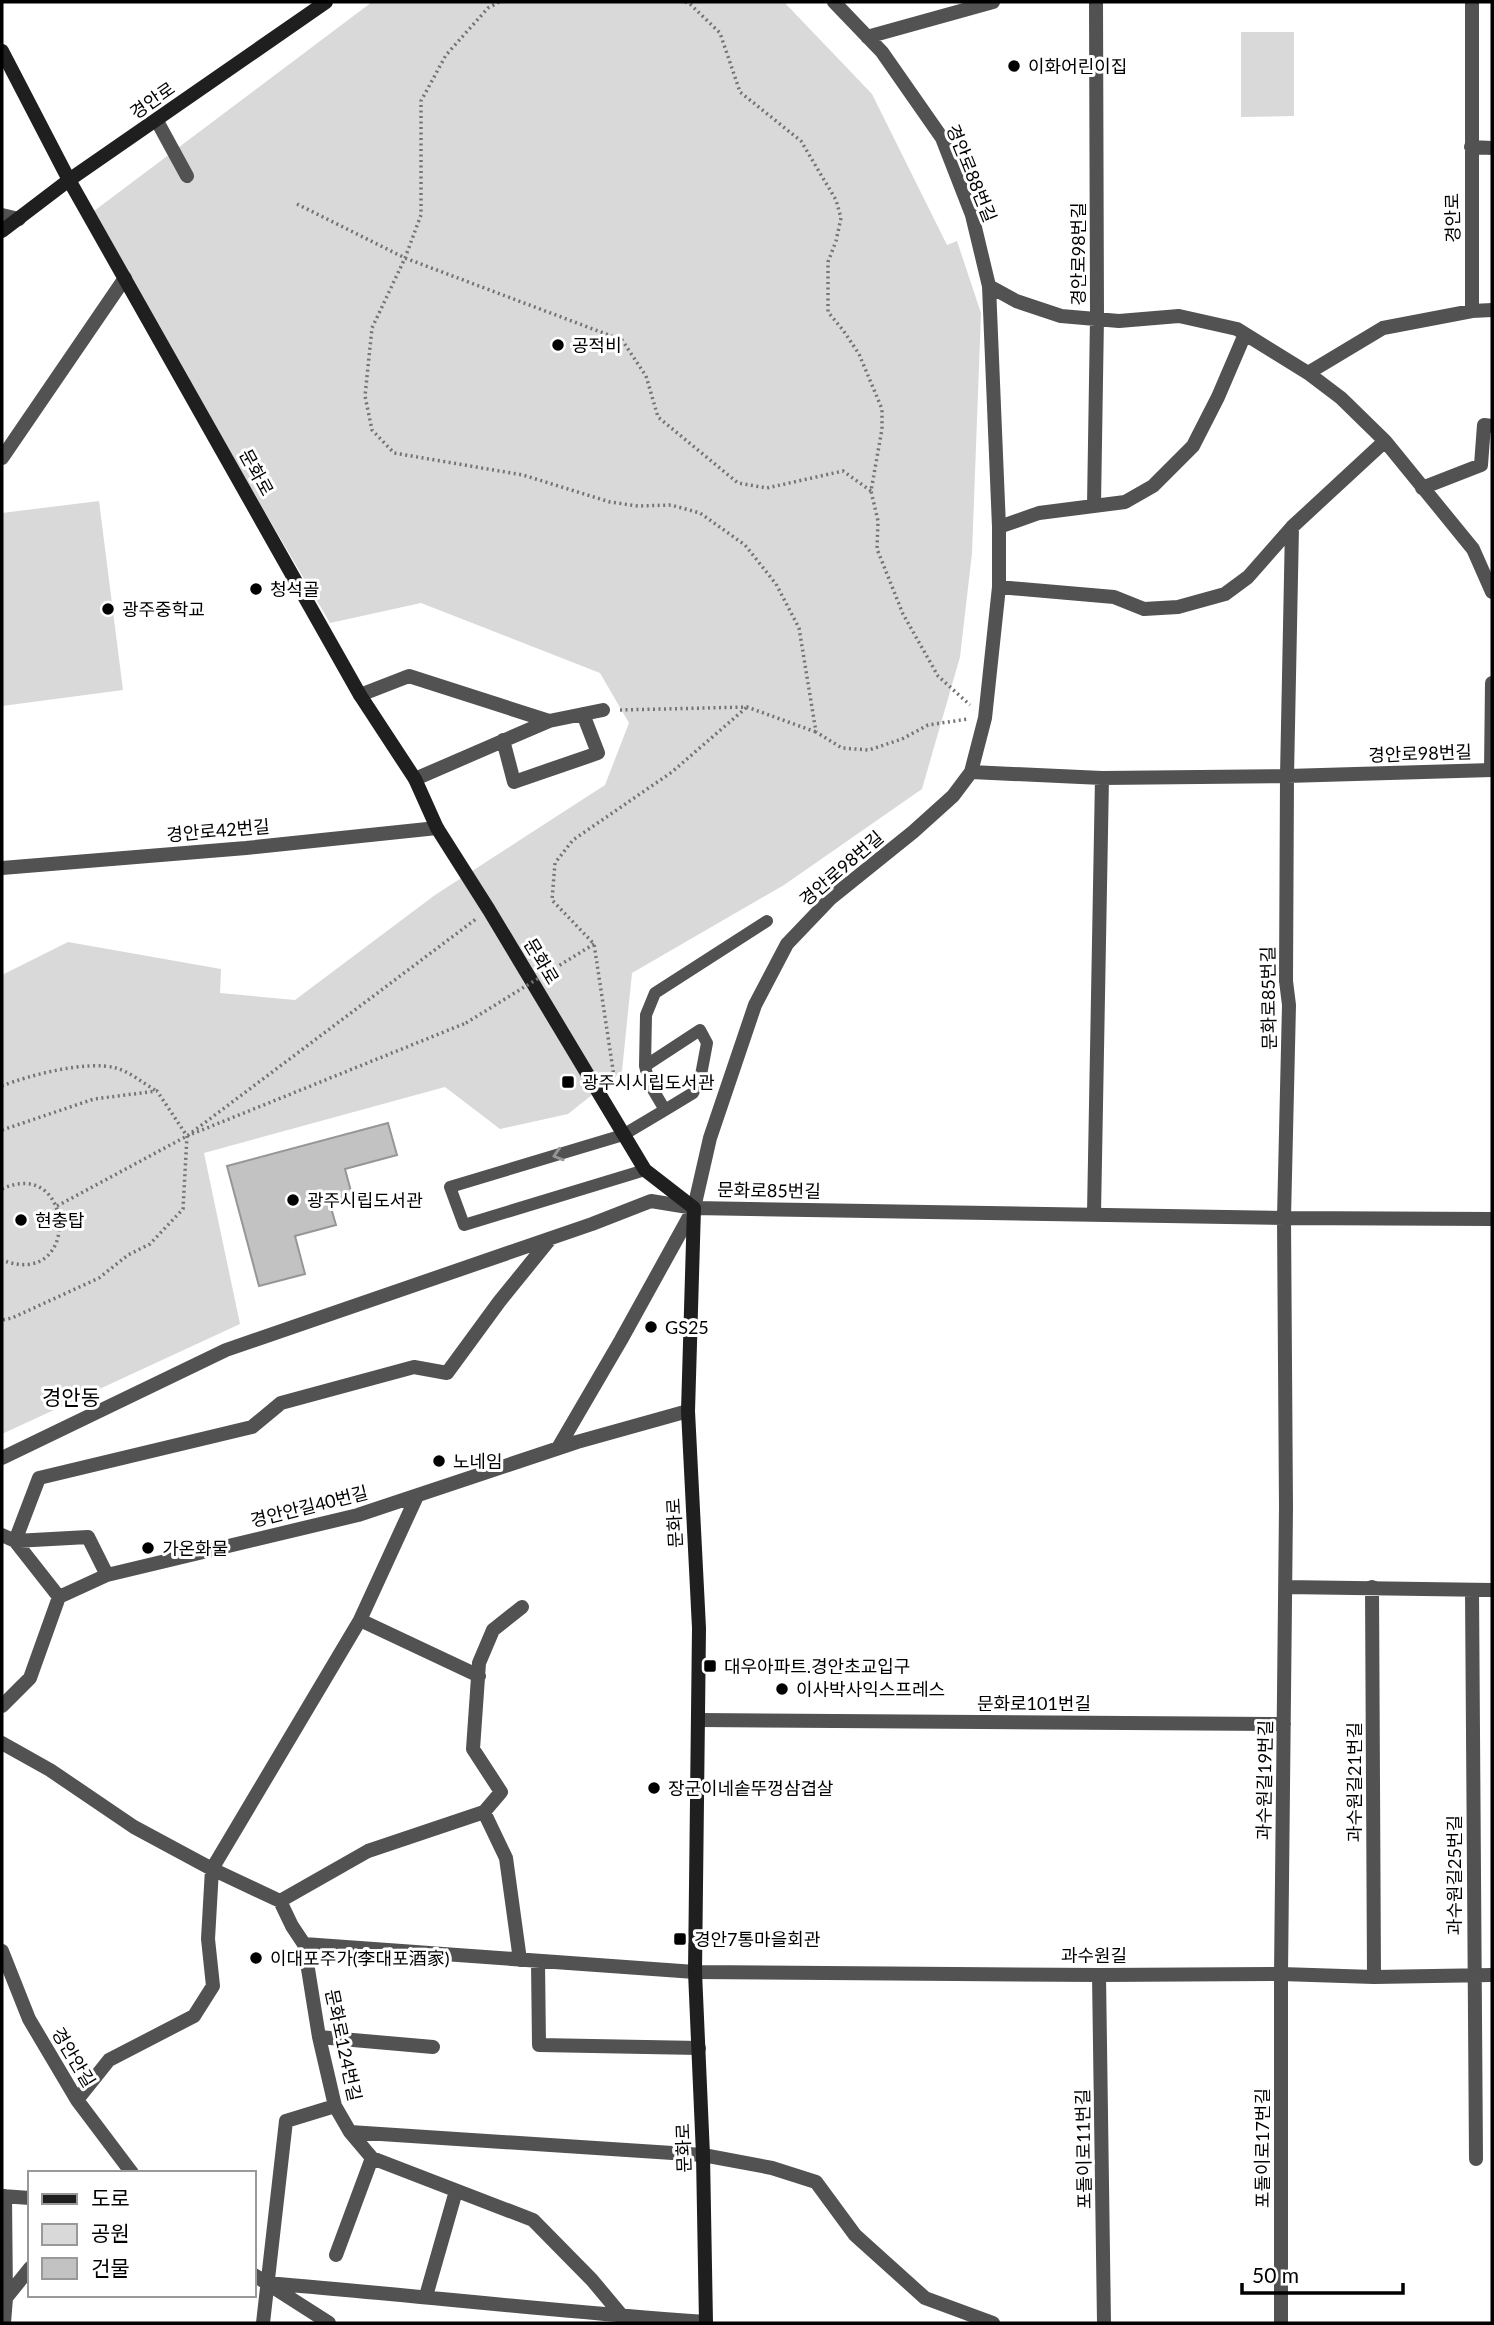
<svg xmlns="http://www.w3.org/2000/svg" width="1494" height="2325" viewBox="0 0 1494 2325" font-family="Lato,'Noto Sans KR',sans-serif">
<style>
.green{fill:#d9d9d9}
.building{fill:#c2c2c2;stroke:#969696;stroke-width:2}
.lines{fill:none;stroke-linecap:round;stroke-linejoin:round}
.path{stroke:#747474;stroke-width:3.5;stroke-dasharray:2 3.5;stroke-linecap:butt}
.lane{stroke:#525252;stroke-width:12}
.street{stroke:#525252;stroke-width:14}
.secondary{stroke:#1f1f1f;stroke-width:14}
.path-bridge{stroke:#747474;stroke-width:3.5;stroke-dasharray:2 3.5;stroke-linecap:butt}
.oneway{stroke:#979797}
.poi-dot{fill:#000;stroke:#fff;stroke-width:2.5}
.labels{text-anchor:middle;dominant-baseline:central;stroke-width:6;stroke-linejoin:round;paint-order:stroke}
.poi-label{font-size:18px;fill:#000;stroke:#fff;text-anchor:start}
.street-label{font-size:18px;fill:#000;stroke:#fff}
.quarter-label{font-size:21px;fill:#000;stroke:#fff}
</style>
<rect width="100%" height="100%" fill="#fff"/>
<path class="green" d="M372,2H784L872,94L947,245L957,241L981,313L972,553L960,657L922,789L784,885L632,973L622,1071L568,1114L500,1129L445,1087L204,1153L240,1324L2,1434V975L68,942L221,969L220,993L295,1000L435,895L605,785L629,723L600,673L421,603L330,623L90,214Z
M1241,32H1294V116L1241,117Z
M99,501L123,690L2,706V513Z"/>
<path class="building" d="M388,1123L397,1155L345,1169L352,1195L329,1201L336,1225L295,1236L305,1274L259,1286L227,1166Z"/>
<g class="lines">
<path class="path" d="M499,2L488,8L446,55L421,101V215L405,258L372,328L365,396L372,430L394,453L523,475L610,502L638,506L671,505L700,513L745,545L776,584L799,628L816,732L842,748L869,750L902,739L928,725L968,719
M685,2L690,4L720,33L740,92L801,141L836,200L841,218L836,241L828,262V312L843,330L859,354L882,409V429L871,491L878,521L877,549L903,614L938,676L970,705
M297,204L405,258L622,340L646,376L658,417L738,483L767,488L843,471L871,491
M620,710L747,707L816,732
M615,1083L594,944L552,900L555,863L573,840L672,772L747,707
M2,1086C29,1075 88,1060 116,1068C130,1072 143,1083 155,1090
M2,1130L94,1099L157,1091L187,1136L183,1209L150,1244L128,1255L99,1278L12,1318L2,1320
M192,1134L466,1023
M2,1189C75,1155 82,1291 2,1260
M57,1206L187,1136L476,919"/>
<path class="lane" d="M665,1110L649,1083L645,1066L646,1015L655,993L767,921
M645,1170L464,1225L450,1187L623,1135L665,1110L693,1093L701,1075L707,1043L700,1030L645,1066"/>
<path class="street" d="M834,2L882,52L942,138L972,215L989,286L1016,301L1061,316L1119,321L1179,316L1237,329L1308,373L1341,398L1385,441L1473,549L1492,592
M1472,2V311
M867,37L993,2
M157,121L187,176
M1471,147L1492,148
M2,215L19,219
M1308,373L1383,328L1472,311L1492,310
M2,458L125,278
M1422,488L1481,465L1484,425L1492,426
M1094,505L1097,318L1096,2
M999,527L1039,513L1125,502L1153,486L1193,446L1218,397L1245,334
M999,587L1114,597L1144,609L1178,607L1225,594L1248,577L1292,527L1385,441
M360,695L409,676L549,721
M503,740L514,782L598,753L583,714
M1491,770L1492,683
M971,772L1102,778L1287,776L1492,770
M415,779L549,721L603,710
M2,868L246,848L437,828
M1094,1214L1102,778
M558,1448L621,1340L694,1208L710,1138L755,1005L787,944L831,898L913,832L953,796L971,772L985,718L999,587V527L989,286
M2,1458L226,1350L592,1224L651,1201L694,1208L1284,1218L1492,1219
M2,1535L15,1541L88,1537L107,1575
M1285,1587L1492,1590
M1372,1587L1374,1977
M1472,1590L1476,2159
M59,1597L15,1541L39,1478L252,1427L281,1403L414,1367L447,1373L499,1302L550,1239
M360,1620L479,1676
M2,1706L30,1678L59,1597L107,1575L358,1515L577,1442L688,1411
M699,1720L1284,1724
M2,1743L50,1770L134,1827L212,1869L280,1901L292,1926L304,1944L319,2037L335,2106L350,2132L372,2158L533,2220L592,2280L628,2323
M484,1812L501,1792L473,1749L479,1663L493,1630L522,1607
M280,1901L368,1851L484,1812L506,1858L520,1960
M304,1944L695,1972L1099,1975L1281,1974L1374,1977L1492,1975
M2,1951L29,2019L77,2100L132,2173
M538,1962L539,2045L699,2048
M1099,1975L1104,2323
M319,2037L433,2047
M77,2100L109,2060L194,2016L213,1986L208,1939L212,1869L360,1620L417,1496
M350,2132L703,2155L772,2168L816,2182L855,2235L925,2298L993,2323
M2,2196L30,2198
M5,2196L6,2298
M336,2255L372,2158
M254,2275L329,2323
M266,2283C413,2295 559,2312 706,2322
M426,2296L456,2191
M4,2323L6,2298L30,2268
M263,2323L286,2121L335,2106
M1281,2323V1974L1286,1508L1284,1218L1289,1005L1286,981L1287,776L1292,527"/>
<path class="secondary" d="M2,51L69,180L360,695L415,779L437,828L489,910L645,1170L694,1208L688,1411L699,1628L695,1972L703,2155L706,2323
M2,231L69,180L326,2"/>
<path class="path-bridge" d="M466,1023L594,944"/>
</g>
<defs><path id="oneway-chevron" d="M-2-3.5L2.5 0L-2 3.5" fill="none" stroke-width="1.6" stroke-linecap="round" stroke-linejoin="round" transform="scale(1.75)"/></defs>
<use class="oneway" href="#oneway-chevron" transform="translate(558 1155) rotate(163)"/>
<g class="poi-dot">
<circle cx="1014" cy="66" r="7"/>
<circle cx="558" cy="345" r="7"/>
<circle cx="256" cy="589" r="7"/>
<circle cx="108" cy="609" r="7"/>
<rect x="561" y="1075" width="14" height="14" rx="3.5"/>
<circle cx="293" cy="1200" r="7"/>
<circle cx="21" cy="1220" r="7"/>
<circle cx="651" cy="1327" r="7"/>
<circle cx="439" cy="1461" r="7"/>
<circle cx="148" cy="1548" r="7"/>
<rect x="703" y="1659" width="14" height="14" rx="3.5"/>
<circle cx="782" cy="1689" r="7"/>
<circle cx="654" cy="1788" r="7"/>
<rect x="673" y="1932" width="14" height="14" rx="3.5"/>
<circle cx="256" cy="1958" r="7"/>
</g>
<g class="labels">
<g class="poi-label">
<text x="1028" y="66">이화어린이집</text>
<text x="572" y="345">공적비</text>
<text x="270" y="589">청석골</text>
<text x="122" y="609">광주중학교</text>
<text x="582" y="1082">광주시시립도서관</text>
<text x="307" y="1200">광주시립도서관</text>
<text x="35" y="1220">현충탑</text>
<text x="665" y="1327">GS25</text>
<text x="453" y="1461">노네임</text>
<text x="162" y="1548">가온화물</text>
<text x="724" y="1666">대우아파트.경안초교입구</text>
<text x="796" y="1689">이사박사익스프레스</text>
<text x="668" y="1788">장군이네솥뚜껑삼겹살</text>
<text x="694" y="1939">경안7통마을회관</text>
<text x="270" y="1958">이대포주가(李대포酒家)</text>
</g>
<g class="street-label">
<text transform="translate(152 100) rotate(-35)">경안로</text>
<text transform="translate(972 173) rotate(68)">경안로88번길</text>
<text transform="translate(1452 218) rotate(-91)">경안로</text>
<text transform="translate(1078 254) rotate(-90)">경안로98번길</text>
<text transform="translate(257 472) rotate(61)">문화로</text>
<text transform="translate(1420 753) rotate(-2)">경안로98번길</text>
<text transform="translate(218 830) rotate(-5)">경안로42번길</text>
<text transform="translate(841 868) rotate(-41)">경안로98번길</text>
<text transform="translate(542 961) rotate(59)">문화로</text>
<text transform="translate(1268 998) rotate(-91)">문화로85번길</text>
<text transform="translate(769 1190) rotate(1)">문화로85번길</text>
<text transform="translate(309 1506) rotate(-14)">경안안길40번길</text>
<text transform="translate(674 1523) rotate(-93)">문화로</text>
<text x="1034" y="1703">문화로101번길</text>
<text transform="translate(1264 1780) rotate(-89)">과수원길19번길</text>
<text transform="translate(1354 1782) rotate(-90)">과수원길21번길</text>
<text transform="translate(1454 1875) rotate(-90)">과수원길25번길</text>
<text x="1094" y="1955">과수원길</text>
<text transform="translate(344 2045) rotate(78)">문화로124번길</text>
<text transform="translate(74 2057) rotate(59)">경안안길</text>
<text transform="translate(683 2148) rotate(-92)">문화로</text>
<text transform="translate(1262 2148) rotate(-90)">포돌이로17번길</text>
<text transform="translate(1083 2149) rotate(-91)">포돌이로11번길</text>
</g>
<g class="quarter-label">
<text x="71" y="1396">경안동</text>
</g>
</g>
<rect width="1494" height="2325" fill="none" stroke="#000000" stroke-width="7"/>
<rect x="28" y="2171" width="228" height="126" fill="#ffffff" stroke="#999999" stroke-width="2"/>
<rect x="42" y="2194" width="35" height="10" fill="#1f1f1f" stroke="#999999" stroke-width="2"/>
<text x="91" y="2206" font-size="21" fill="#000000">도로</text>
<rect x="42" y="2224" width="35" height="21" fill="#d9d9d9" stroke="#999999" stroke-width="2"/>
<text x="91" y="2241" font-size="21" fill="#000000">공원</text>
<rect x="42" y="2258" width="35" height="21" fill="#c2c2c2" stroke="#999999" stroke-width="2"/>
<text x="91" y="2276" font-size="21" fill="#000000">건물</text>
<path d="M1242 2283v10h161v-10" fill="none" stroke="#000000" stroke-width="3.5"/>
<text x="1252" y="2283" font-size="21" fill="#000000" stroke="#ffffff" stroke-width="5" paint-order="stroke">50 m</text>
</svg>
